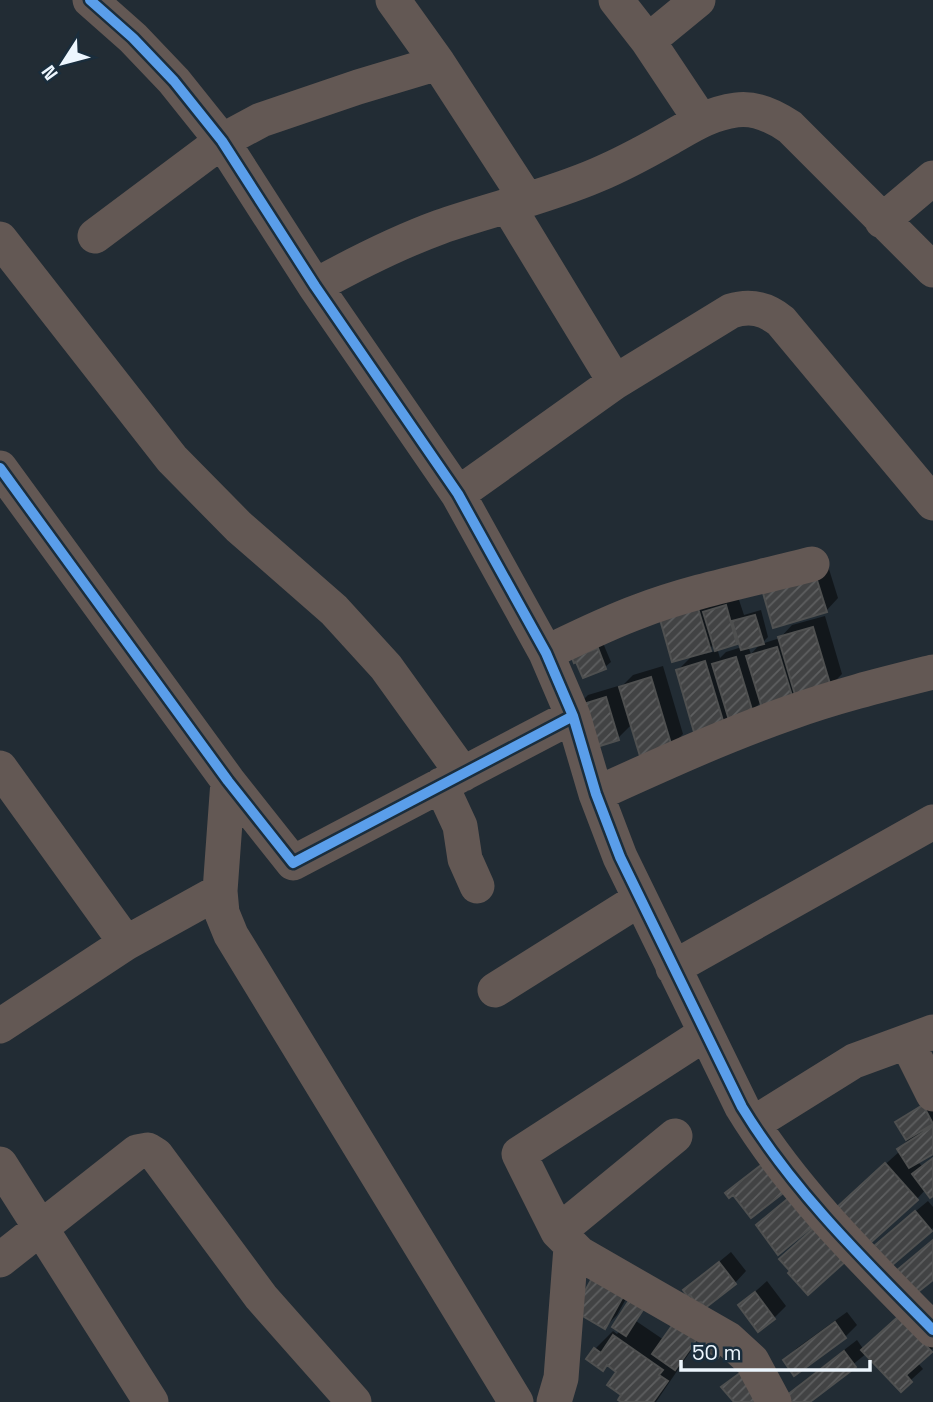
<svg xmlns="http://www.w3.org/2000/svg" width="933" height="1402" viewBox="0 0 933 1402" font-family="'Space Grotesk',sans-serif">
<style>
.shadow{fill:#0007;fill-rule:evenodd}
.building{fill:url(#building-hatch);stroke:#4f5050;stroke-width:2}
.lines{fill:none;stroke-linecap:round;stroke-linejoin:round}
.minor{stroke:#635854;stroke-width:35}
.cycleway-casing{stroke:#1a2d3c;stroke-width:15}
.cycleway{stroke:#5a9eea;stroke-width:10}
</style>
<defs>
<pattern id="building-hatch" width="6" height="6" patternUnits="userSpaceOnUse" patternTransform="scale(1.75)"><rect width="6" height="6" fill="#424344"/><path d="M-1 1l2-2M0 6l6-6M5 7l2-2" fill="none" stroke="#5e5f60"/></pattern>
</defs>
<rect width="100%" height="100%" fill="#222c34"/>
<path class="shadow" d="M828,566L838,598L826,611L774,626Z
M737,594L744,615L761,610L768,637L761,644L780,638L792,625L825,616L842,674L830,686L762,701L752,711L729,716L723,722L678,670L695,653L661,617ZM740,639L742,647L726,652L720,658L717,648L736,643ZM762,642L751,654L748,646ZM714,644L716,651L705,654Z
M603,643L611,662L605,667L575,661Z
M663,666L683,734L671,746L632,724L618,738L576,707L588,695L618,686L619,689L633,675Z
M930,1103L933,1107V1151L917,1161L922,1166L933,1157V1194L926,1189L917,1199L857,1190L900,1151L899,1149L908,1140L897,1123Z
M928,1201L933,1207V1228L891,1264L888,1234Z
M731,1252L746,1271L735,1283L685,1290Z
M597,1274L637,1279L617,1315L605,1327Z
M767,1281L786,1306L774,1318L740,1305Z
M650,1299L636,1321L664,1340L707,1327L656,1402H624L618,1371L595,1349L613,1331L617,1334Z
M847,1312L857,1325L845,1337L785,1360L797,1348Z
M933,1328V1348L917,1362L923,1369L901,1389L867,1353L807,1402H793L788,1396L800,1384L857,1340L864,1350Z"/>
<path class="building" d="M816,577L827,612L773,628L763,593Z
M697,605L711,651L672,662L659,616Z
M726,605L737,644L715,651L703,612Z
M755,615L764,644L741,650L732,621Z
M813,627L831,687L796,698L778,637Z
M777,647L793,699L762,708L746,656Z
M598,648L606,669L583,678L576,662L574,663L572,658Z
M736,657L753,713L729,720L712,664Z
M705,661L724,724L694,732L676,670Z
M651,677L672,747L640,756L619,687Z
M606,697L619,740L587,750L574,707Z
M923,1105L933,1124L906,1140L895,1122Z
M933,1126V1154L909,1168L897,1149Z
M933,1158V1196L930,1198L912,1174Z
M765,1162L787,1190L751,1218L733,1195L729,1198L725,1193Z
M885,1163L918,1200L869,1244L836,1208Z
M790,1197L813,1226L778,1255L756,1225Z
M915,1211L932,1231L891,1266L874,1246Z
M815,1227L846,1261L808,1295L788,1273L790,1271L779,1259Z
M933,1240V1280L914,1295L895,1272Z
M719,1262L736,1284L705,1308L701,1302L696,1303L690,1295L688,1297L683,1290Z
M595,1273L626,1291L605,1329L574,1311Z
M755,1292L775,1319L758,1332L738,1305Z
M632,1296L646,1305L626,1336L612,1327Z
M899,1316L932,1352L906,1375L912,1382L901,1392L861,1350Z
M835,1322L846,1338L794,1376L783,1360Z
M674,1323L697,1339L675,1370L652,1354Z
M613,1335L663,1370L659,1375L668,1381L653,1402H621L618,1400L621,1395L607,1385L616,1372L607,1365L603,1371L586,1359L594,1348L601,1353Z
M707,1335L725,1347L718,1358L700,1347Z
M844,1351L856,1367L810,1402H790L786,1396Z
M744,1370L757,1398L752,1402H734L721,1387Z"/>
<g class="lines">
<path class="minor" d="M90,0L133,38L174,81L222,141L315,286L458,494L546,653L573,716L596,794L620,857L742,1107C793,1191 865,1261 933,1330
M393,0L438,63L527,200
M616,0L648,41L700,119
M648,41L698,0
M508,206L615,382
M882,221L933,178
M95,236L222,141L261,120L358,87L438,63
M0,239L172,459L239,527L334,610L386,667L463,774
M315,286C355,264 396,243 440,227C492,209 546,197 597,175C621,165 645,152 668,139C691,126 708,114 736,110C756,107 774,116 790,127L933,270
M0,468L228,781L293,863L573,716
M458,494L615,382L731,311C750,305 765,308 781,321L933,503
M546,653C577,638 607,623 640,611C695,590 755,579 812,564
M0,768L126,943
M228,781L220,891L222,913L231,935L516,1402
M441,785L460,826L465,859L477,886
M596,794C660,765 723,736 789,713C836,696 885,684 933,672
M673,968L933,822
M495,990L640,899
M0,1026L126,943L220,891
M706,1033L519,1154L558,1232L580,1254L728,1339L752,1361L774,1402
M907,1042L933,1094
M753,1124L854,1061L933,1032
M0,1164L151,1402
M558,1232L675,1136
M0,1260L137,1152L148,1150L156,1155L261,1297L354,1402
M554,1402L561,1378L571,1247"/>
<g class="cycleway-casing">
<path id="cycleway" d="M90,0L133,38L174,81L222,141L315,286L458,494L546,653L573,716L596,794L620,857L742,1107C793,1191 865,1261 933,1330
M0,468L228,781L293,863L573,716"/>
</g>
<use href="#cycleway" class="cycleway"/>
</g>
<g transform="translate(63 63) rotate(234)" stroke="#1a2d3c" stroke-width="5" paint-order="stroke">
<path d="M0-5L12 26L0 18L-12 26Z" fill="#edf6fe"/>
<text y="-10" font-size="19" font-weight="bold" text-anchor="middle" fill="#edf6fe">N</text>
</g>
<path d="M681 1360v10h189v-10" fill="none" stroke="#edf6fe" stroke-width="3.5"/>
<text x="692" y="1360" font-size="21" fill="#edf6fe" stroke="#1a2d3c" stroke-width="5" paint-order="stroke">50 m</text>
</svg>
